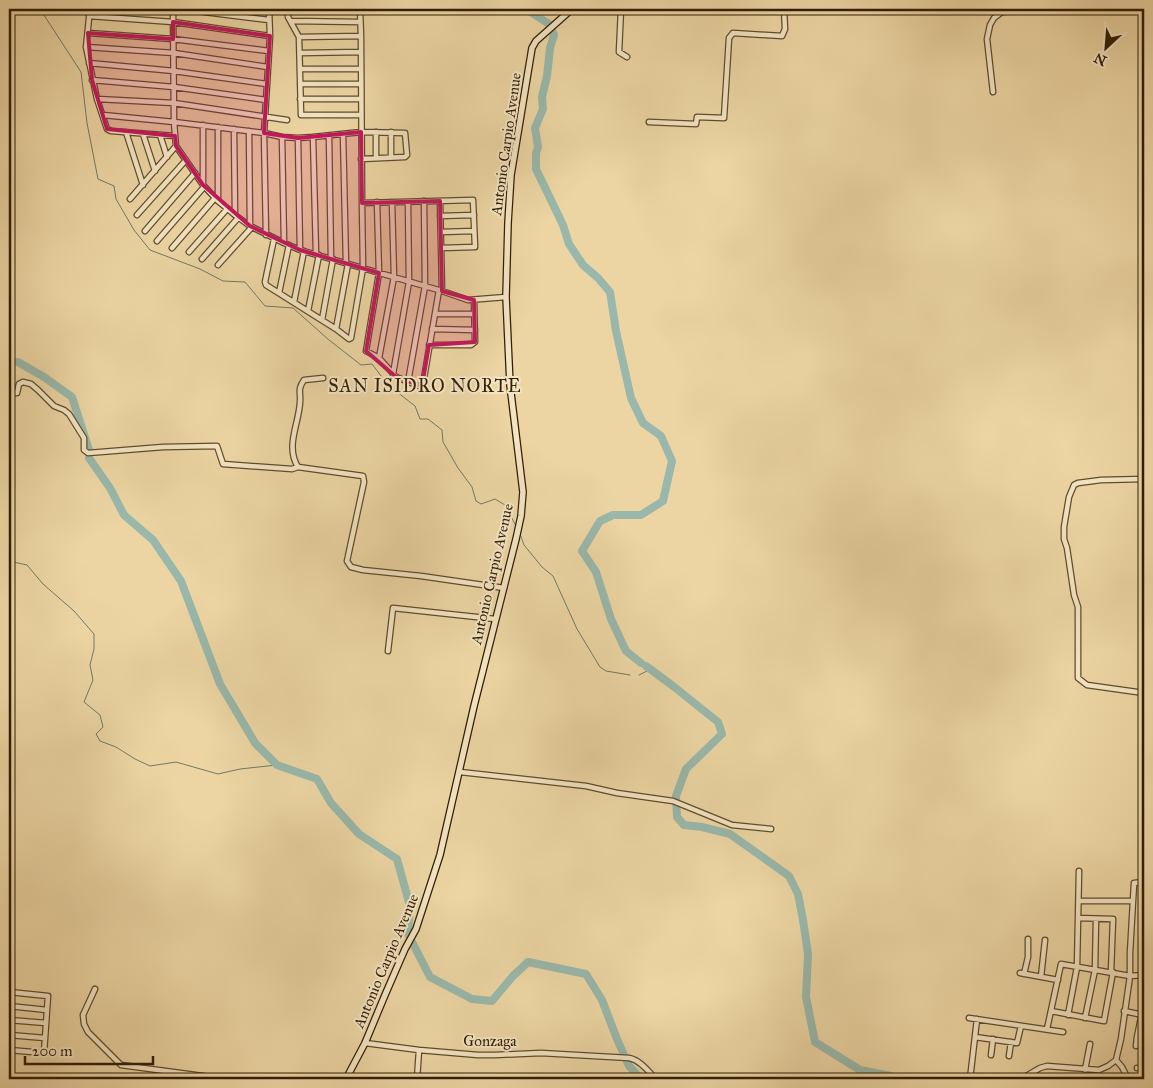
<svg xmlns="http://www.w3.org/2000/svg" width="1153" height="1088" viewBox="0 0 1153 1088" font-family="'IM FELL Great Primer',serif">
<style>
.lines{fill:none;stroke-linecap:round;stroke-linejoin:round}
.stream{stroke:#6f7a68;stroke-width:1}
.river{stroke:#99b8ab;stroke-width:8}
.street-casing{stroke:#5f4c2c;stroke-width:7}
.secondary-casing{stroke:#301e04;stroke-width:8}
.street{stroke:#f3e4c3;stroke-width:4.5}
.secondary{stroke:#f3e4c3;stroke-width:5.5}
.marked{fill:#c2185b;fill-opacity:0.2;stroke:#c2185b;stroke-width:4;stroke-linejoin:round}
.labels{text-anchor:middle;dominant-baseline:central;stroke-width:4;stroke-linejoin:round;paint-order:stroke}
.street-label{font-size:15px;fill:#301e04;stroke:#f3e4c3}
.quarter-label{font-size:18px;letter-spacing:1px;fill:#301e04;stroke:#f3e4c3}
</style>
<rect width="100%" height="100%" fill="#ecd5a3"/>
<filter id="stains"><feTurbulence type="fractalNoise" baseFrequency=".004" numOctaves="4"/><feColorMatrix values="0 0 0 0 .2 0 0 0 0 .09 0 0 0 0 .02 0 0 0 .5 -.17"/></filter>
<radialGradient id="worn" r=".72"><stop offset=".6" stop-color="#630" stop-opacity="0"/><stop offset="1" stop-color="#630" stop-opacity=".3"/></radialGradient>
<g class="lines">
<path class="stream" d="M40,9L81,72L87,123L98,179L114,186L116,199L134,230L150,250L200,269L223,281L245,282L265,306L293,308L329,340L361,365L372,364L388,385L415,406L420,419H428L442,430L443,442L458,468L472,487L476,501L481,504L495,499L505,505L516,526
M9,358L18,362
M520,534L524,545L542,567L553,576L577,629L600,667L606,671L630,675
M9,561L27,565L43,584L74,611L94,634V649L90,665L93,680L84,702L100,715L103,727L96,734L100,741L116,747L135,759L150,766L176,762L218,774L240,769L277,765
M639,675L651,669"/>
<path class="river" d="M526,9L549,24L554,35L550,48L547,76L542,97L543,109L535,128L538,147L536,153V169L563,225L569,244L583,265L598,278L610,292L616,331L631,398L643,423L661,436L672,461L663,501L641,515H613L600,521L582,551L596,572L611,619L626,651L641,663
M18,362L44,377L72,397L89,450
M89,458L110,488L124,515L153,540L181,581L220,684L255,743L277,765L317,779L331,803L359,834L397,859L410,906L408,934L430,977L472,999L492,1001L513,976L528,962L586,974L602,1000L617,1039L629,1066L641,1079
M646,666L673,686L718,722L722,734L686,769L676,796L677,817L684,825L702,827L730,834L789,876L798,894L803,920L808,954L806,997L815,1042L860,1070L891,1076L896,1079"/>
<g class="street-casing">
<path id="street" d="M90,9L86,47L97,99L107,129L111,131L175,136
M173,9L174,122L176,146L203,185L218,201L235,215L250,226L284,243L300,250L442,291L468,300L506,297
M180,9L269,20
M269,9L270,36L264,133L282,137L284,243
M288,9V17L299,37L301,115H361
M360,9L361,36L362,203
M621,9L619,52L627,57
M1143,9L1144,12
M89,16L173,22L270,36
M291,21L360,22
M88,33L173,39L269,51
M299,37L361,36
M86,47L174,53L268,67
M300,53L361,52
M89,63L174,71L267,84
M300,69H361
M92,80L174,87L266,100
M300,84H361
M993,92L987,39L990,25L994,18L1002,12L1039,9
M97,99L174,103L287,120
M300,99H361
M103,115L174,122L264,133L266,235
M649,122L696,124L697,117L724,118L729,38L733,33L782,36L785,29L784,9
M203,125V184
M234,129L235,215
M249,131L250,226
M126,132L143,185
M376,132V158
M143,134L155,171
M343,134L346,263
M160,135L167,157
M329,136L331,259
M282,137L298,138L313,137L316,254
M313,137L361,132L405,133L407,155L405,157L361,159
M298,138L300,250
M391,157V132
M130,199L176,146
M218,201V127
M440,201L442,291
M377,202L379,273L366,351L379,358L396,377L419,386L423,384L439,290
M137,215L186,160
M440,216L474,215
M145,231L195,173
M441,232L474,231
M274,239L265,282L266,285L336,329L349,339L351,338L363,268L362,203L473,200L475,247L441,248
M157,241L204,187
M172,248L215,198
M189,252L227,209
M202,259L238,218
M218,265L252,227
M279,293L289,245
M294,302L304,251
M308,311L319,255
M435,314H474
M322,320L333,259
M336,329L348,264
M432,329L475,330
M429,345H471L475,342L474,300
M379,358L394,277L392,202
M393,374L409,282L408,202
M408,382L425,286L424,201
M9,393H17L19,384L23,382L31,384L38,390L54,406L64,410L69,414L84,438V450L88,453L163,447L217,446L223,464L292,469L298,467L363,476L364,482L347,561L351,567L363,570L421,576L504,588
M298,467C285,446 299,424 300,402C301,392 297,390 304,380L323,378
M1144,479L1101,480L1078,483L1074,485L1069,497L1064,527V539L1067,548L1074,595L1078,607V678L1087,685L1144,693
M388,651L393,608L495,619
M460,772L586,786L617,793L673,801L732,825L771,829
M1079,901H1133
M1078,918L1113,919L1111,972
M1020,973L1058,980
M1024,974L1028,957V939
M1041,977L1045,940
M95,989L83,1015L84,1024L88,1032L121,1065L225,1079
M9,992L48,996L44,1053L9,1050
M1144,1003L1137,1037H1144
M9,1006L47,1010
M1051,1011L1104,1021L1113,972
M1124,1011L1143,1015
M1068,1015L1077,967L1079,871
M969,1018L1063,1032
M1085,1018L1095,970L1096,919
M9,1020L46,1023
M1047,1029L1061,964L1130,976L1144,975
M9,1035L45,1038
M975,1037L1017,1043L1021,1026
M365,1043L419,1050L478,1055H495L541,1053L629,1058C640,1060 648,1071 656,1079
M1136,1046L1137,1037
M1142,1052L1144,1053
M991,1055L993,1039
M1009,1056L1011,1042
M1116,1060L1122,1067L1128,1079
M1137,1068H1144
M1085,1070L1090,1044
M417,1079L419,1050
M970,1079L977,1019
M1021,1079L1040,1068L1047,1066L1099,1070L1108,1066L1116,1060L1121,1039L1130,976V953L1134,883L1144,882"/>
</g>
<g class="secondary-casing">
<path id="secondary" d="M346,1079L365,1043L385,995L405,949L416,929L440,855L474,706L516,539L521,516L523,492L510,385L506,297L508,223L511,175L532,48L536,41L572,9"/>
</g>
<use href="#street" class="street"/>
<use href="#secondary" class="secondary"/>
</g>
<path class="marked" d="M173,22L270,36L264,133L298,138L361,132L362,203L440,201L442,291L474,300L475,342L429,345L422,386L396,377L366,351L379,273L300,250L250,226L203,185L176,146L175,136L107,129L92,80L88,33L173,39Z"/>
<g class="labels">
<g class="street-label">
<text transform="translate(506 144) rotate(-82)">Antonio Carpio Avenue</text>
<text transform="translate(492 574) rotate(-77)">Antonio Carpio Avenue</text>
<text transform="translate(386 961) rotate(-67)">Antonio Carpio Avenue</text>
<text x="490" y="1041">Gonzaga</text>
</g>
<g class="quarter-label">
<text x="425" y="386">SAN ISIDRO NORTE</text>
</g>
</g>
<rect width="1153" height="1088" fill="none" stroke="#ecd5a3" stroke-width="30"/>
<rect x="10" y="10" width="1133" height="1068" fill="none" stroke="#301e04" stroke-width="2.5"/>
<rect x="15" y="15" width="1123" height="1058" fill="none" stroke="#301e04"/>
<g transform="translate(1106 48) rotate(206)" stroke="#f3e4c3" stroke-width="4" paint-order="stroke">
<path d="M0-4L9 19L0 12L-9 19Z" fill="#301e04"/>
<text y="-8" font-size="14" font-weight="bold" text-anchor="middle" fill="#301e04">N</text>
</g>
<path d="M25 1056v8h128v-8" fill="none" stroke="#301e04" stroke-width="2.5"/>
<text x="32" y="1056" font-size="15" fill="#301e04" stroke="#f3e4c3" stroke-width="4" paint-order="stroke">200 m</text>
<rect width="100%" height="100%" filter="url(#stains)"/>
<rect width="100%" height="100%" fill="url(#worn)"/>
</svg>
